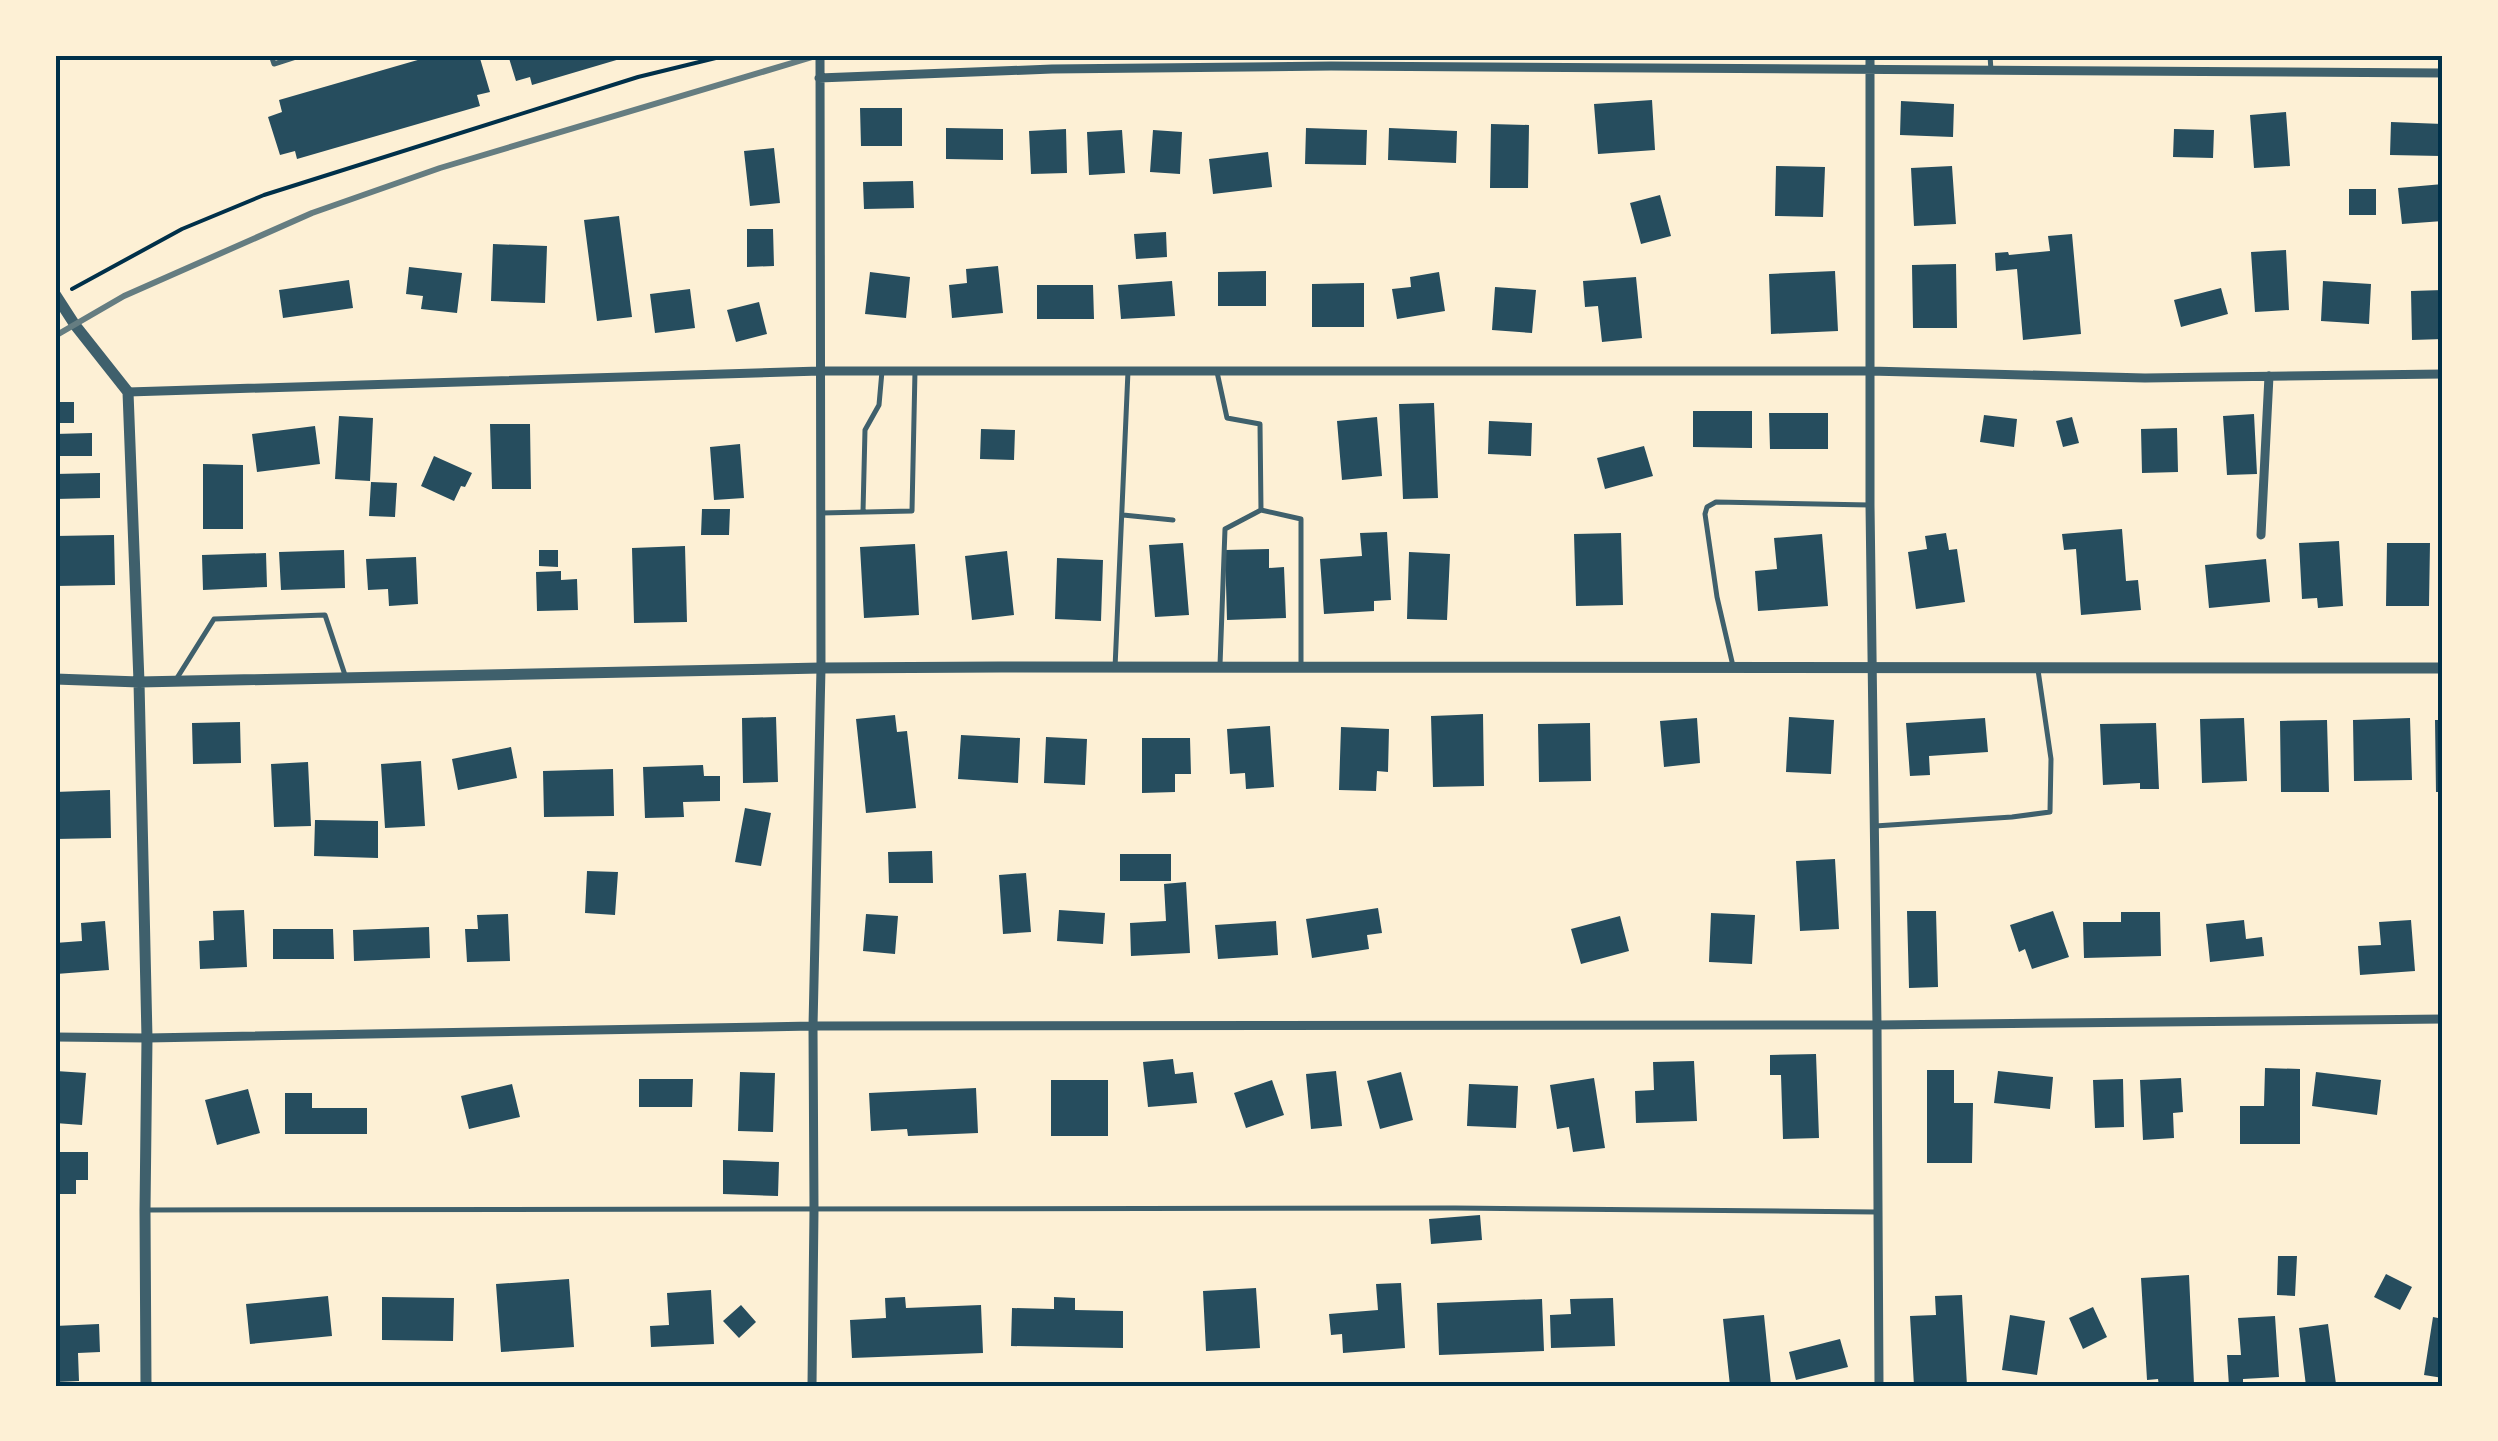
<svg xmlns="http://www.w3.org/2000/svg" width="2498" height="1441" viewBox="0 0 2498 1441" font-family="Figtree,sans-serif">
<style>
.building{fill:#264d5e}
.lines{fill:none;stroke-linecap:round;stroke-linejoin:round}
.path{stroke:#003049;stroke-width:4}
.service{stroke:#3f606c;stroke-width:5}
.minor{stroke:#3f606c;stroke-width:9}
.tertiary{stroke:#3f606c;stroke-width:11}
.rail{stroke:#657d81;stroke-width:6}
.neatline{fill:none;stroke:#003049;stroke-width:4}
</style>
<rect width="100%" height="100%" fill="#fdf0d5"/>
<path class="building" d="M435,55H479L490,92L477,95L480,106L297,159L295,151L280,155L268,117L282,112L279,100Z
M508,55H630V56L532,85L530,77L516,81Z
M1652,100L1655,150L1598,154L1594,104Z
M1901,101L1954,104L1953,137L1900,135Z
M860,108H902V146H861Z
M2286,112L2290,166L2254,168L2250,115Z
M2391,122L2443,124L2441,156L2390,155Z
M1491,124L1529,125L1528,188H1490Z
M946,128L1003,129V160L946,159Z
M1306,128L1367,130L1366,165L1305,164Z
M1389,128L1457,131L1456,163L1388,160Z
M1066,129L1067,173L1031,174L1029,131Z
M2174,129L2214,130L2213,158L2173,157Z
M1122,130L1125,173L1089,175L1087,132Z
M1153,130L1182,132L1180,174L1150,172Z
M774,148L780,203L750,206L744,151Z
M1268,152L1272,187L1213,194L1209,159Z
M1776,166L1825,167L1823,217L1775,216Z
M1952,166L1956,224L1914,226L1911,168Z
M913,181L914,208L864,209L863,182Z
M2443,184V221L2402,224L2398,188Z
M2349,189H2376V215H2349Z
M1660,195L1671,236L1641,244L1630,203Z
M619,216L632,317L597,321L584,220Z
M747,229H773L774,266L747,267Z
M1166,232L1167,257L1136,259L1134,234Z
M2072,234L2081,334L2023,340L2017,269L1996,271L1995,253L2008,252L2009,255L2050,251L2048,236Z
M493,244L547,246L545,303L491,301Z
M2286,250L2289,310L2255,312L2251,252Z
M1956,264L1957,328H1913L1912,265Z
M998,266L1003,313L952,318L949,285L967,283L966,269Z
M409,267L462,273L457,313L421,309L423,296L406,294Z
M1266,271V306H1218V272Z
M1835,271L1838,331L1771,334L1769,274Z
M870,272L910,277L906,318L865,314Z
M1439,272L1445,311L1397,319L1392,289L1411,287L1410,277Z
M1636,277L1642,338L1602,342L1598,306L1585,307L1583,281Z
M349,280L353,308L283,318L279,290Z
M1172,281L1175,316L1121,319L1118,285Z
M2323,281L2371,284L2369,324L2321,321Z
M1364,283V327H1312V284Z
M1037,285H1093L1094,319H1037Z
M1495,287L1536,290L1532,333L1492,330Z
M2221,288L2228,314L2181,327L2174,300Z
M690,289L695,328L655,333L650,294Z
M2443,290V339L2412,340L2411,291Z
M759,302L767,334L736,342L727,310Z
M55,402H74V423H55Z
M1434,403L1438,498L1403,499L1399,404Z
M1693,411H1752V448L1693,447Z
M1769,413H1828V449H1770Z
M2254,414L2257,474L2227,475L2223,416Z
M1984,415L2017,419L2014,447L1980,442Z
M339,416L373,418L370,481L335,479Z
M1377,417L1382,476L1342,480L1337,421Z
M2072,417L2079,443L2063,447L2056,421Z
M1489,421L1532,423L1531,456L1488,454Z
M490,424H530L531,489H492Z
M315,426L320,464L257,472L252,434Z
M2177,428L2178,472L2142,473L2141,429Z
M981,429L1015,430L1014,460L980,459Z
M92,433V456H55V434Z
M740,444L744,498L714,500L710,447Z
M1644,446L1653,476L1605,489L1597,458Z
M434,456L472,473L465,487L461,486L454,501L421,486Z
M203,464L243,465V529H203Z
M100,473V498L55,499V474Z
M371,482L397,483L395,517L369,516Z
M702,509H730L729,535H701Z
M2122,529L2126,581L2138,580L2141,610L2081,615L2076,549L2064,550L2062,534Z
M1387,532L1391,600L1374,601V611L1324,614L1320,559L1362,556L1360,533Z
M1621,533L1623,605L1576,606L1574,534Z
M1946,533L1949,550L1957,549L1965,602L1916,609L1908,552L1927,549L1925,536Z
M1822,534L1828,606L1758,611L1755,571L1777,569L1774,538Z
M114,535L115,585L55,586V536Z
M2339,541L2343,606L2318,608L2317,598L2302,599L2299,543Z
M1183,543L1189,615L1155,617L1149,545Z
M2387,543H2430L2429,606H2386Z
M915,544L919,615L864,618L860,547Z
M685,546L687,622L634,623L632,548Z
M1269,549V568L1284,567L1286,618L1227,620L1225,550Z
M344,550L345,588L281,590L279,552Z
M539,550H558V567L539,566Z
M1007,551L1014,615L972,620L965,556Z
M1409,552L1450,554L1447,620L1407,619Z
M266,553L267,587L203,590L202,555Z
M416,557L418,604L389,606L388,589L368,590L366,559Z
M1057,558L1103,560L1101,621L1055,619Z
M2266,559L2270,602L2209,608L2205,565Z
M561,571V580L577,579L578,610L537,611L536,572Z
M1483,714L1484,786L1433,787L1431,716Z
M895,715L897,732L907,731L916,808L866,813L856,719Z
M776,717L778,782L743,783L742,718Z
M1789,717L1834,720L1831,774L1786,772Z
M1697,718L1700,763L1664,767L1660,721Z
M1985,718L1988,752L1929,756L1930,775L1910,776L1906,723Z
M2244,718L2247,781L2202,783L2200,719Z
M2410,718L2412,780L2354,781L2353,720Z
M2327,720L2329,792H2281L2280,721Z
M2435,720H2443V792H2436Z
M240,722L241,763L193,764L192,723Z
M1590,723L1591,781L1539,782L1538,724Z
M2156,723L2159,789H2140V783L2103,785L2100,724Z
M1270,726L1274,787L1246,789L1245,773L1230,774L1227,729Z
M1341,727L1389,729L1388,772L1377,771L1376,791L1339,790Z
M961,735L1020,738L1018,783L958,779Z
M1046,737L1087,739L1085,785L1044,783Z
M1142,738H1190L1191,774H1175V792L1142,793Z
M511,747L517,778L458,790L452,759Z
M421,761L425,826L385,828L381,764Z
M308,762L311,826L274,827L271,764Z
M703,765L704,776H720V801L683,802L684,817L645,818L643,767Z
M613,769L614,816L544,817L543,771Z
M110,790L111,838L55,839V792Z
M745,808L771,813L761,866L735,862Z
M315,820L378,821V858L314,856Z
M932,851L933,883H889L888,852Z
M1120,854H1171V881H1120Z
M1835,859L1839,929L1800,931L1796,861Z
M587,871L618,872L615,915L585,913Z
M1026,873L1031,932L1003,934L999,875Z
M1186,882L1190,953L1131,956L1130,923L1166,921L1164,884Z
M1378,908L1382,933L1367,935L1369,949L1312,958L1306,919Z
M244,910L247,967L200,969L199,941L214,940L213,911Z
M1059,910L1105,913L1103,944L1057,941Z
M1907,911H1936L1938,987L1909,988Z
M2053,911L2069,957L2032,969L2025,949L2019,952L2010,925Z
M2121,912H2160L2161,956L2084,958L2083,922H2121Z
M1711,913L1755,915L1752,964L1709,962Z
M508,914L510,961L467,962L465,929H478L477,915Z
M866,914L898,916L895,954L863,951Z
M1620,916L1629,951L1581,964L1571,929Z
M2244,920L2246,939L2262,937L2264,956L2210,962L2206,924Z
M2411,920L2415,971L2360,975L2358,946L2381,945L2379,922Z
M105,921L109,970L56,974L55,943L82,941L81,923Z
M1276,921L1278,955L1218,959L1215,925Z
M429,927L430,958L354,961L353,930Z
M273,929H333L334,959H273Z
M1816,1054L1819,1138L1783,1139L1781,1075H1770V1055Z
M1173,1059L1175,1074L1193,1072L1197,1103L1148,1107L1143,1062Z
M1694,1061L1697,1121L1636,1123L1635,1091L1654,1090L1653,1062Z
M2265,1068L2300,1069V1144H2240V1106H2264Z
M1927,1070H1954V1103H1973L1972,1163H1927Z
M56,1071L86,1073L82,1125L55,1123Z
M1336,1071L1342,1126L1311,1129L1306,1074Z
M1998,1071L2053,1077L2050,1109L1994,1103Z
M740,1072L775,1073L773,1132L738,1131Z
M1401,1072L1413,1120L1380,1129L1367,1081Z
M2316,1072L2381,1080L2377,1115L2312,1106Z
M1594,1078L1605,1148L1573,1152L1569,1127L1557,1129L1550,1085Z
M2181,1078L2183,1112L2173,1113L2174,1138L2143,1140L2140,1080Z
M639,1079H693L692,1107H639Z
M2123,1079L2124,1127L2095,1128L2093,1080Z
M1051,1080H1108V1136H1051Z
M1272,1080L1284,1115L1246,1128L1234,1093Z
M512,1084L520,1117L469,1129L461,1096Z
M1469,1084L1518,1086L1516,1128L1467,1126Z
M976,1088L978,1133L908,1136L907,1129L871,1131L869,1093Z
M248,1089L260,1133L217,1145L205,1100Z
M285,1093H312V1108H367V1134H285Z
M55,1152H88V1180H76V1194H55Z
M723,1160L779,1162L778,1196L723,1194Z
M1480,1215L1482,1240L1431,1244L1429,1219Z
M2278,1256H2297L2295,1296L2277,1295Z
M2386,1274L2412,1287L2400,1310L2374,1297Z
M2189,1275L2194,1384L2159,1386L2158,1379L2147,1380L2141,1278Z
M569,1279L574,1347L501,1352L496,1284Z
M1401,1283L1405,1348L1343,1353L1342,1334L1331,1335L1329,1314L1378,1310L1376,1284Z
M1256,1288L1260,1348L1206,1351L1203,1291Z
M711,1290L714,1344L651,1347L650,1326L669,1325L667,1293Z
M1962,1295L1967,1386H1914L1910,1316L1936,1315L1935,1296Z
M328,1296L332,1336L250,1344L246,1304Z
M382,1297L454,1298L453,1341L382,1340Z
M905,1297L906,1308L981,1305L983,1353L852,1358L850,1320L886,1318L885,1298Z
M1054,1297L1075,1298V1310L1123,1311V1348L1011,1346L1012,1308L1054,1309Z
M1613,1298L1615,1346L1551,1348L1550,1315L1571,1314L1570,1299Z
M1542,1299L1544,1351L1439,1355L1437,1303Z
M741,1305L756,1322L739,1338L723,1321Z
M2093,1307L2107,1337L2083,1349L2069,1318Z
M1764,1315L1771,1385L1730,1386L1723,1319Z
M2010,1315L2045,1321L2037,1375L2002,1370Z
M2275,1316L2279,1377L2243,1379V1386H2229L2227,1355H2241L2238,1318Z
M2433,1317L2443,1319V1378L2424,1375Z
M99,1324L100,1352L78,1353L79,1381L55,1382V1326Z
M2328,1324L2336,1384L2306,1386L2299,1328Z
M1840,1339L1848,1367L1796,1380L1789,1352Z"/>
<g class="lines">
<path class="path" d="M72,289L182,229L264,195L638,77L728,55"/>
<path class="service" d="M271,55L274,64L302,55
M1990,55L1991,71
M1217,372L1227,418L1260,424L1261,510L1301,519V664
M863,512L865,430L879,405L882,371
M821,513L912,511L915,371
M1123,515L1173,520
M1220,665L1225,529L1261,510
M1733,666L1717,597L1705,514L1707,507L1716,502L1870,505
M1115,668L1128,371
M177,678L214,619L325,615L345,675
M1875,826L2012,817L2050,812L2051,759L2038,670
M148,1210L1455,1208L1876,1212"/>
<path class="minor" d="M1870,55V505L1877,1025L1879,1386
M819,78L1052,69L1331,66L2443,73
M128,392L820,371H1870L2145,378L2443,374
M2261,535L2269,376
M55,1037L147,1038L813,1026L1877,1025L2443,1019
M812,1386L814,1210L813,1026L821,668L820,55"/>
<path class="tertiary" d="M55,294L75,325L128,392L139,682L147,1038L145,1210L146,1386
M55,679L139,682L821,668L1001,667L2443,668"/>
<path class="rail" d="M55,336L124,296L312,213L440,168L819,55"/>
</g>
<rect width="2498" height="1441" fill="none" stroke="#fdf0d5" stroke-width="115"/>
<rect x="58" y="58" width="2382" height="1326" class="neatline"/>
</svg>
